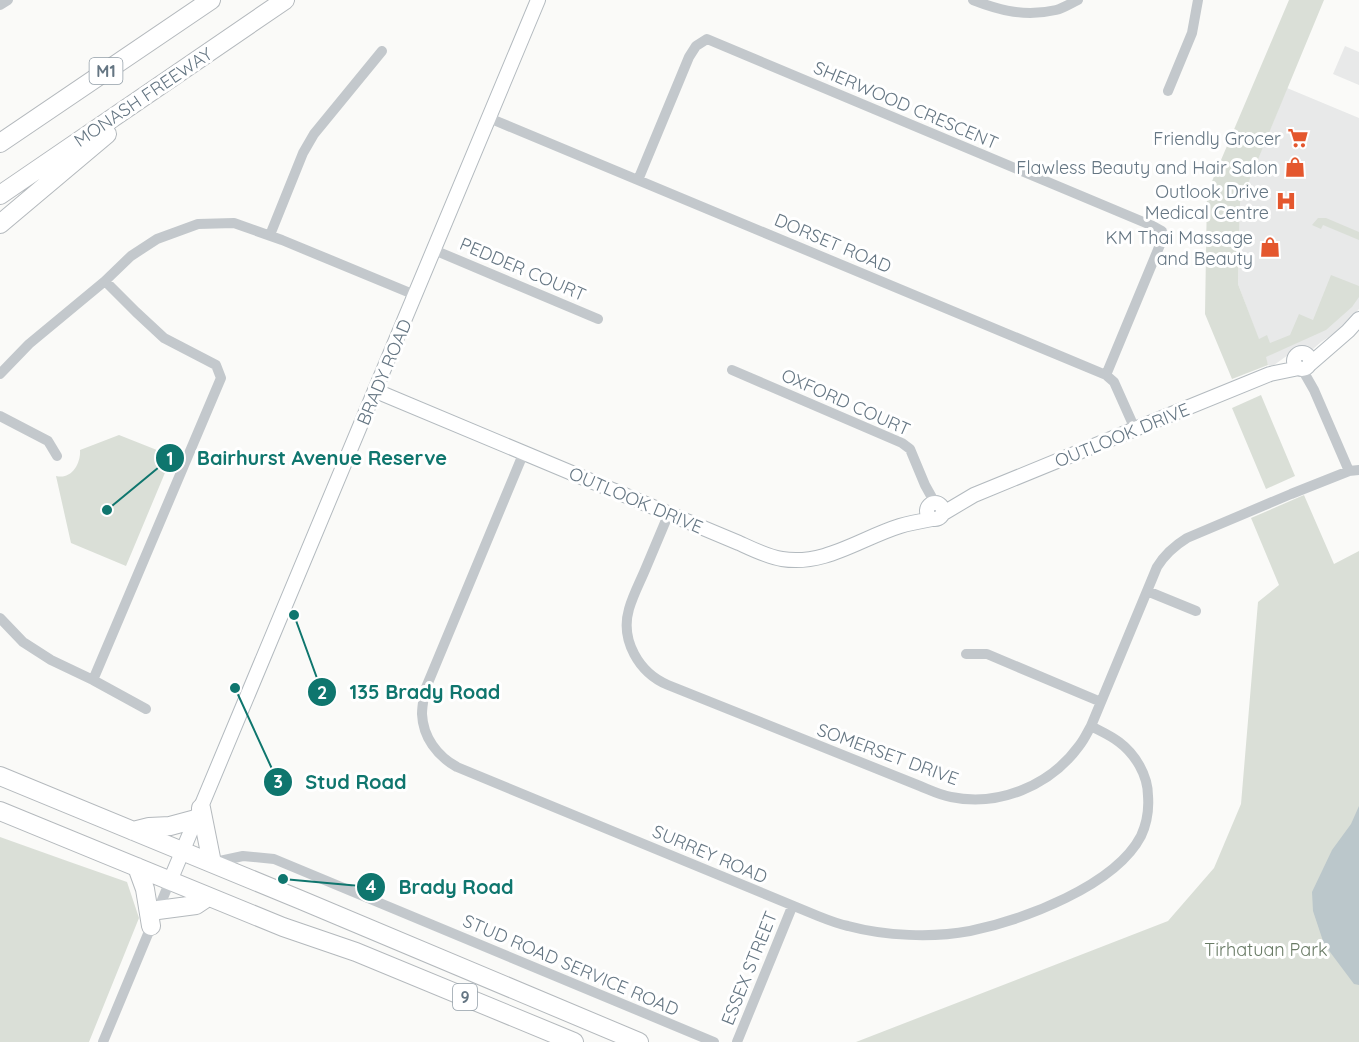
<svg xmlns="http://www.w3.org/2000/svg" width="1359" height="1042" viewBox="0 0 1359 1042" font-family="Quicksand,sans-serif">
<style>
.built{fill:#e8e9e9}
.green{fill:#dadfd7}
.water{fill:#bbc7cb}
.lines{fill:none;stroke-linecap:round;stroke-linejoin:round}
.secondary-casing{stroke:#b3babf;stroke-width:16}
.highway-casing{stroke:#b4b9bd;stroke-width:20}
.street{stroke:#c3c8cc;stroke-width:10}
.secondary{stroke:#fff;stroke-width:14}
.highway{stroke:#fff;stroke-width:18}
.labels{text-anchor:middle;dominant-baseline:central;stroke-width:6;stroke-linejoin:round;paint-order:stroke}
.shield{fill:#fff;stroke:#939fa8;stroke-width:1.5}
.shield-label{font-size:16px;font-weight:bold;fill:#657683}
.street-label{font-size:18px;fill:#657683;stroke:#fff}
.poi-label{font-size:18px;fill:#657683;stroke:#fff;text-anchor:end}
.park-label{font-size:18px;fill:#687a64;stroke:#fff}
.leader{fill:none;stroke:#0f766e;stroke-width:2}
.callout-dot{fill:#0f766e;stroke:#fff;stroke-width:2}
.mark-label{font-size:18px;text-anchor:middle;font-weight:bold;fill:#fff}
.callout-label{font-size:20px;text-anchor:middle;font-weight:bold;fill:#0f766e;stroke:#fff;stroke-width:6;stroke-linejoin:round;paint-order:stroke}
</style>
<rect width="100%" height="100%" fill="#fafaf8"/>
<path class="built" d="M1345,46L1359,52V85L1333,74Z
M1287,88L1359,118V309L1351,319L1335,333L1321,342L1313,349L1298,350L1288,355L1274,365L1270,366L1268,365L1238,284L1240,203Z"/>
<path class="green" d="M1289,0H1324L1240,203L1238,284L1259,339L1267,335L1270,343L1290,335L1299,314L1313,320L1331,275L1359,286V297L1352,307L1326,330L1266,357L1268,365L1232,379L1205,314L1207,193Z
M1318,218H1326L1359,232V240L1323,225L1321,229L1312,225Z
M1261,395L1295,476L1266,489L1232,408Z
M119,435L172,456L126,566L71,543L56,476C72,480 81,463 80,450Z
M1304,495L1334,564L1359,551V1042H856L1168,921L1214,868L1241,804L1258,602L1279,585L1251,518Z
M0,837L70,862L127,882L139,918L89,1042H0Z"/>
<path class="water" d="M1359,806V985L1354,984L1324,944L1313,911L1312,892L1332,850L1351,824Z"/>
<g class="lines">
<g class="secondary-casing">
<path id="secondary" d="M1294 361a8 8 0 1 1 16 0a8 8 0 1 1-16 0Z
M1310,364L1348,331L1359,319
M376,391L739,543C752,549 768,557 782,559C825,566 861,538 900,526C910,523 921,521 932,519
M927 511a8 8 0 1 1 16 0a8 8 0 1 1-16 0Z
M942,514L974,495L1135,429L1270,374L1299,368
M170,881L538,0"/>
</g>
<g class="highway-casing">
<path id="highway" d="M0,143L211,0
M0,195L285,0
M0,224L107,134
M0,776L301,900L639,1042
M201,808L212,863
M0,811L283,927L356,952L574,1042
M133,831L149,827L170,826L196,819
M137,867L145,889L151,926
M158,910L196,905L208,897"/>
</g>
<path class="street" d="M973,0C1001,11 1026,17 1056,10C1064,8 1071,3 1078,0
M0,5L8,0
M1168,91L1192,33L1198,0
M489,118L1106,375L1114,382L1135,429
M638,180L689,57L696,46L707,39L1153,226L1162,231V240L1106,375
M270,235L303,153L314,134L382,51
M434,250L598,319
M1302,369L1314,390L1349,471
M732,370L902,443L910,449L925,485L935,503
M0,374L29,344L105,281L131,256L157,239L198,224L234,223L282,240L415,295
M0,416L48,441L57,456
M524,452L425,690C424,697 422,706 422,714C423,737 437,756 457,767L818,916C828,920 838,924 848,926C885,936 933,938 970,931C1023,920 1115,886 1141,836C1147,823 1149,809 1148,796C1148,775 1135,754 1119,742C1110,735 1100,731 1091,726
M669,513C661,532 653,551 645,570C640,582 633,595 629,609C620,640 639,673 668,685L920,786C930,790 940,795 951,797C998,807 1050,786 1079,746C1084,740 1087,733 1091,726L1157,567C1165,554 1174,546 1187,538L1291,494L1349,471L1359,470
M1147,591L1196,611
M0,618L23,642L51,660L93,680L146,709
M966,654H987L1101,702
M93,680L221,378L216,365L164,338L136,312L105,281
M215,862L243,856L274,859L714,1042
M103,1042L170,881
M737,1042L792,907"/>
<use href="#secondary" class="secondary"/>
<use href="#highway" class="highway"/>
</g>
<defs>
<g id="supermarket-bare" transform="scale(1.62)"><path d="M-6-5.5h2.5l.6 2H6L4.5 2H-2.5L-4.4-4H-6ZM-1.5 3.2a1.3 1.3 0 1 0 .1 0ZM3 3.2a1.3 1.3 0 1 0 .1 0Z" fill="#e4572e" stroke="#fff" stroke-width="2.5" paint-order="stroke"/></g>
<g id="shop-bare" transform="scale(1.62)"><path d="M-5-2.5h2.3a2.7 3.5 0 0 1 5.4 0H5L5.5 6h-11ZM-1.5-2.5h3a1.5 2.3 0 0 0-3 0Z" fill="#e4572e" stroke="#fff" stroke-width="2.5" paint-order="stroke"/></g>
<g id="hospital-bare" transform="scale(1.62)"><path d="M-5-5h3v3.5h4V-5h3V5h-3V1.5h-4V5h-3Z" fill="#e4572e" stroke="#fff" stroke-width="2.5" paint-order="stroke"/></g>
</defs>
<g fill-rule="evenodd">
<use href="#supermarket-bare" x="1298" y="138"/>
<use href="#shop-bare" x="1295" y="167"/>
<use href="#hospital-bare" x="1286" y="201"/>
<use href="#shop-bare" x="1270" y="247"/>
</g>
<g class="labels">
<g class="shield">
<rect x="89.5" y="58" width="33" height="26" rx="4.5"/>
<rect x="453" y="984" width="24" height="26" rx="4.5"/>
</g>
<g class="shield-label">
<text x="106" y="71">M1</text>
<text x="465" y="997">9</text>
</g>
<g class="street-label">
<text transform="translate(143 97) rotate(-34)">MONASH FREEWAY</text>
<text transform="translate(906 105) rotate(23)">SHERWOOD CRESCENT</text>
<text transform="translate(833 243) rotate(23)">DORSET ROAD</text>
<text transform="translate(523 269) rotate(23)">PEDDER COURT</text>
<text transform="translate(384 372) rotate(-67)">BRADY ROAD</text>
<text transform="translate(846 402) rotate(24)">OXFORD COURT</text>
<text transform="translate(1122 435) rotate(-22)">OUTLOOK DRIVE</text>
<text transform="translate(636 500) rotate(23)">OUTLOOK DRIVE</text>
<text transform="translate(888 754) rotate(20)">SOMERSET DRIVE</text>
<text transform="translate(710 854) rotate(23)">SURREY ROAD</text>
<text transform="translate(571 965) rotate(23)">STUD ROAD SERVICE ROAD</text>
<text transform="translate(749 968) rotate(-68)">ESSEX STREET</text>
</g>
<g class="poi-label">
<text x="1281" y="138">Friendly Grocer</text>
<text x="1278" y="167">Flawless Beauty and Hair Salon</text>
<text x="1269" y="191">Outlook Drive<tspan x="1269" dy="21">Medical Centre</tspan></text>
<text x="1253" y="237">KM Thai Massage<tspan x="1253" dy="21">and Beauty</tspan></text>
</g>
<g class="park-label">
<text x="1266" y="949">Tirhatuan Park</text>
</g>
</g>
<path class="leader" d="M107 510L170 458M294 615L322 692M235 688L278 782M283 879L371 887"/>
<g class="callout-dot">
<circle cx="107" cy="510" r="6"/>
<circle cx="294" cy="615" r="6"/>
<circle cx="235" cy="688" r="6"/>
<circle cx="283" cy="879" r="6"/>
<circle cx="170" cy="458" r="15"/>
<circle cx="322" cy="692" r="15"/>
<circle cx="278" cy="782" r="15"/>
<circle cx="371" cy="887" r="15"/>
</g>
<g class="mark-label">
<text x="170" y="465">1</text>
<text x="322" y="699">2</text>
<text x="278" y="788">3</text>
<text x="371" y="893">4</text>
</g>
<g class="callout-label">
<text x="322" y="465">Bairhurst Avenue Reserve</text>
<text x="425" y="699">135 Brady Road</text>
<text x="356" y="789">Stud Road</text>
<text x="456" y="894">Brady Road</text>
</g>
</svg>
